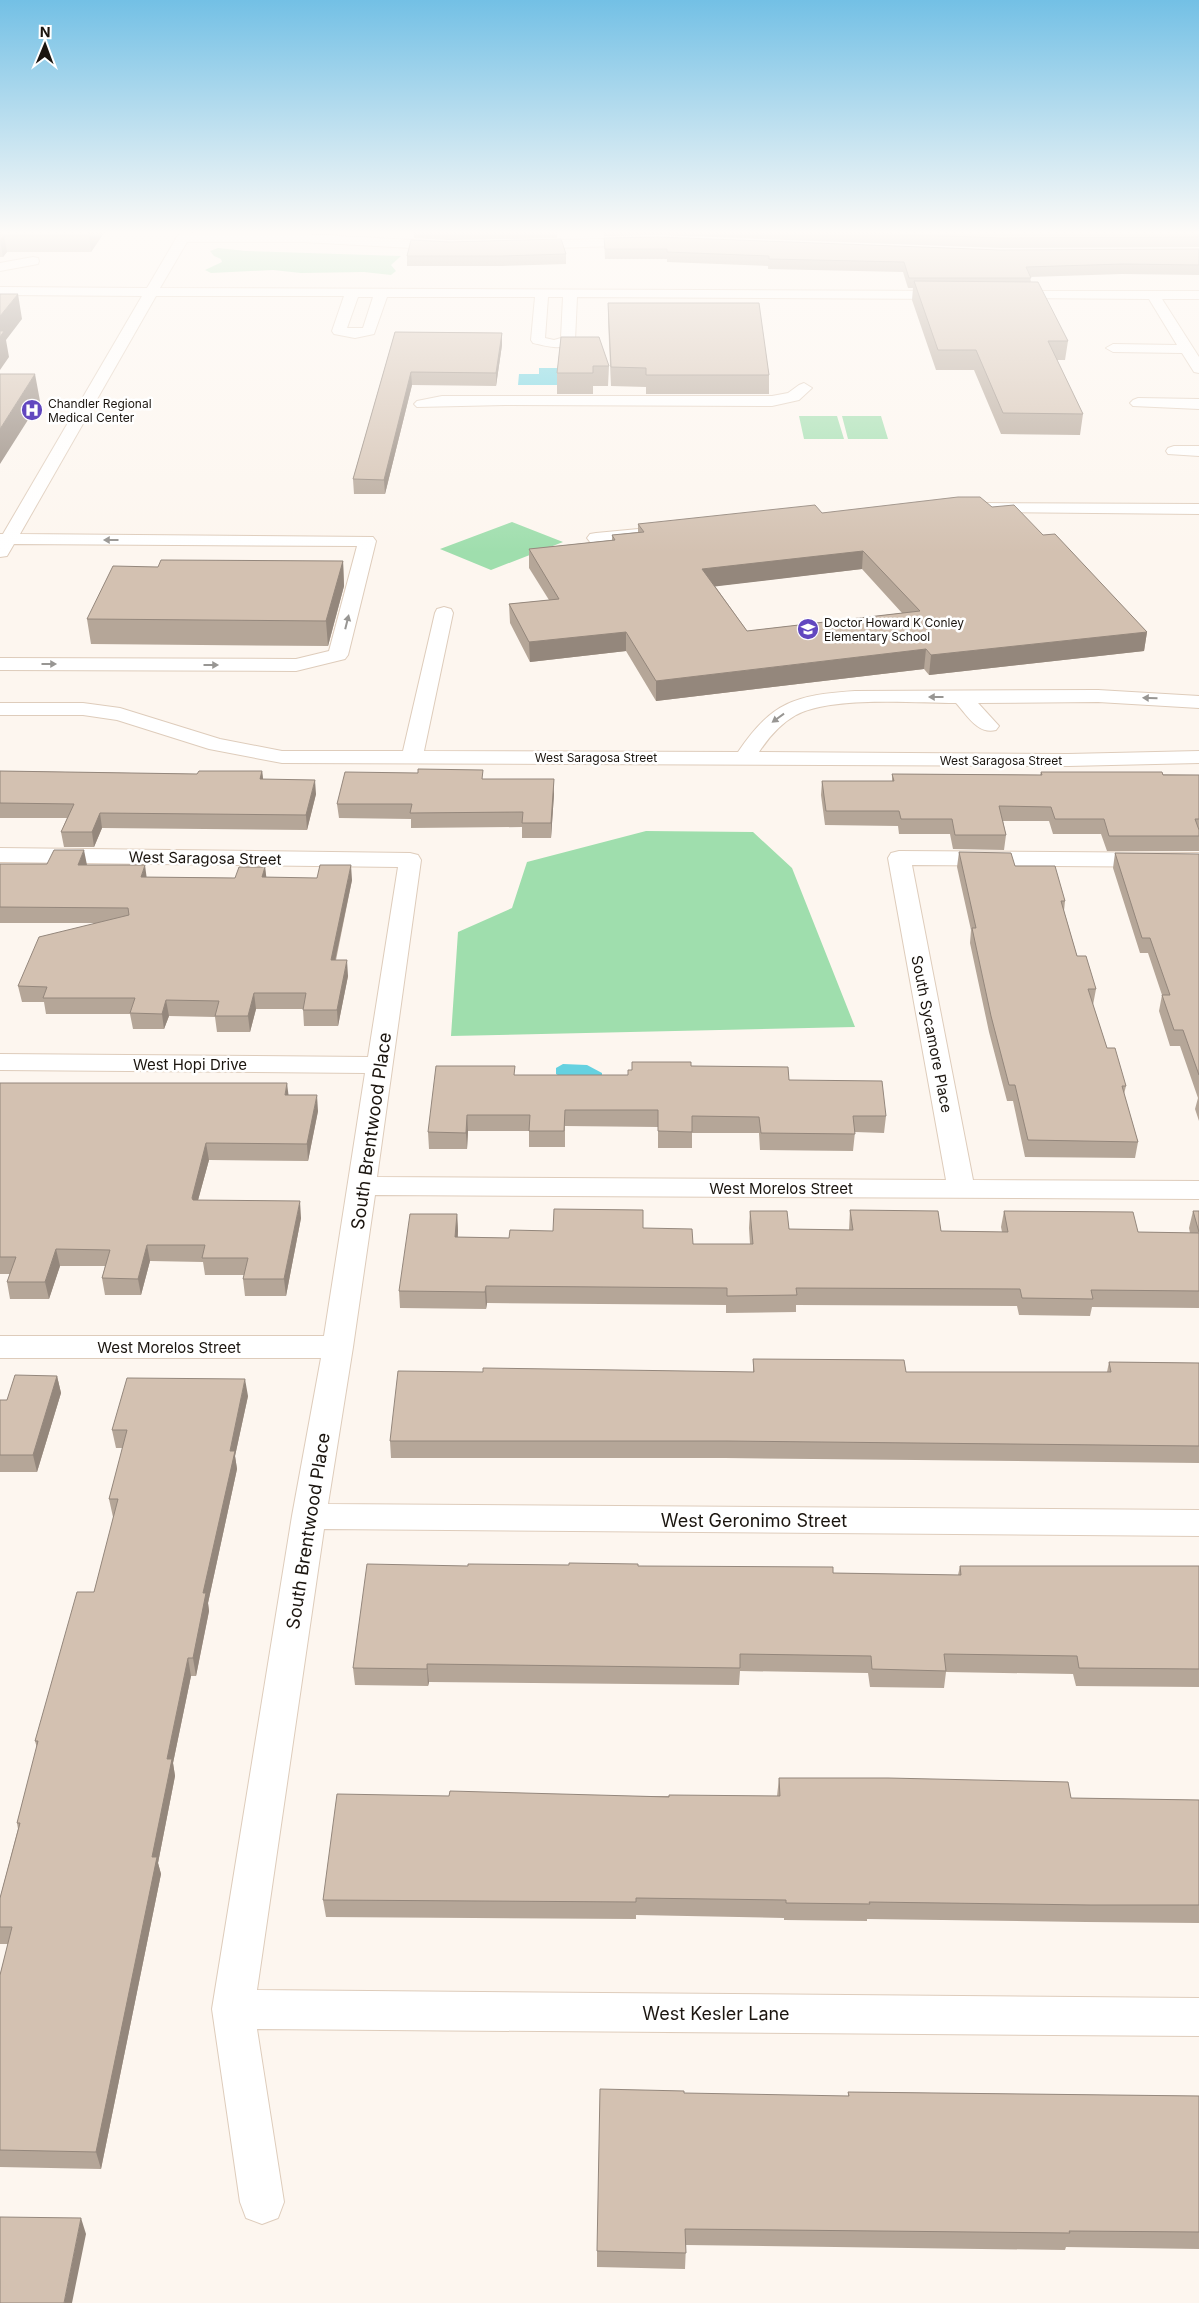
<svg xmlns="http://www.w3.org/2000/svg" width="1199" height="2303" viewBox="0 0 1199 2303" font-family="Inter,sans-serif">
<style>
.green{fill:#9fdead}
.water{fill:#65d1e0}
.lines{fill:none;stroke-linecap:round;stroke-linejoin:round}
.minor-casing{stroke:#deccbb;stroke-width:2}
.minor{fill:#fff;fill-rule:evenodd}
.wall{fill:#b5a698;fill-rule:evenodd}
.shaded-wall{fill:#94877c}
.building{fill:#d3c1b1;stroke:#94877c;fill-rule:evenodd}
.oneway{fill:#989693}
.labels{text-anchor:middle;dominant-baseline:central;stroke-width:5;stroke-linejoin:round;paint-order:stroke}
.far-poi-label{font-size:12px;fill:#1b150f;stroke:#fff;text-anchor:start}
.far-street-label{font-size:12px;fill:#1b150f;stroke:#fff}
.street-label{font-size:15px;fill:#1b150f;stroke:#fff}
.near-street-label{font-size:18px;fill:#1b150f;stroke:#fff}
</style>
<rect width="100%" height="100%" fill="#fdf6ef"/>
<path class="green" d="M218,248L246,251L401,256L391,265L396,271L391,275L364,272L301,273L273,270L211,273L205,270L222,262L221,259L214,256L210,251Z
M799,416H837L844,439H804Z
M842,416H881L888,439H848Z
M512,522L563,542L491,570L440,549Z
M646,831L753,832L792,868L855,1027L451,1036L458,932L512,908L527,862Z"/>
<path class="water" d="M539,368H560L581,385H518L519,374H539Z
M563,1064L587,1065L602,1073V1081L561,1077L556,1074V1068Z"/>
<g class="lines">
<g class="minor-casing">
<path id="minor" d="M181,230H193L191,234H304L448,242L454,246L448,250L304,242H187L160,288L950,291L957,295L950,299L577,297L575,340C565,352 546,346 533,343L531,340L535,297H387L374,334L355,338L334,334L332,331L344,296H156L20,534L373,537L376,541L348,655L345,659L296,671L0,670V658L296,659L329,651L357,546L14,544L7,556L0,557V534H3L142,296L0,295V287L147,288ZM358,297H373L363,328H347ZM548,297H563L561,338L554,340L545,338Z
M640,238L646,242L644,245L526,249L520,245L526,241Z
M33,257L38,258L39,261L38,264L0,271V263Z
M1008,291H1199V299H1162L1199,357V373L1194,372L1182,353L1113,352L1106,348L1113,344L1177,345L1149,299L1003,298L1001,295L1003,292Z
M804,383L812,388L799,400L772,406L505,405L417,407L414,404L417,401L442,396H772L788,393L799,385Z
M1138,398L1199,399V409L1133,406L1130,403L1133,400Z
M1174,446H1199V456L1168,454L1166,451L1168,448Z
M981,503L1199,504V514L975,512L973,508L975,504Z
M649,528L655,529L658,533L655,537L596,543L590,542L587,538L590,534L596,533Z
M444,607L451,609L453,613L424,751L738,752C772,702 795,695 855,691L1098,690L1199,696V708L1098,702L978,703L999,726L996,730C978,735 967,715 956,703C914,703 832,696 796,715C780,724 769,737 759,752L1068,754L1199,751V763L1068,766L282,763L209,749L117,720L83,715H0V703H83L120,708L220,739L282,751H403L435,613L437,609Z
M0,848L410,853L418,855L421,860L377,1177L946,1180L888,858L891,853L899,851L1199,853V867L912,865L973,1180L1199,1181V1199L375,1195L353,1347L328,1504L1199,1510V1536L324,1529L257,1990L1199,1998V2036L257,2029L284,2202L278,2218L262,2224L246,2218L240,2202L212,2009L292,1516L321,1358H0V1336H324L365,1073L0,1070V1054L368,1057L398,867L0,862Z"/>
</g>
<use href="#minor" class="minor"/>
</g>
<path class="wall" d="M0,230H106L91,252H7L3,257H0Z
M245,230H356L354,232Z
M360,230H557V238L449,240L414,238V232Z
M603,230H1199V247L999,248L658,235L604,236Z
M604,238L1000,250L1199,249V275L1122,274L1030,277L1031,282L1068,341L1065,360H1057L1083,414L1080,435L1001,434L974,370H936L912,300L913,288H908L903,272L768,269V266L667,262V259H605Z
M566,254V264L502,266H407V256Z
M608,303L769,375V394H646V387L611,386L608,321Z
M395,332L502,333V345L496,386L412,385L385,494H354L353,479Z
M561,337L609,366L608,386H593V394H557V373Z
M992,507L1043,535L1147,632L1144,651L929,675L924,669L656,701L626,651L530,662L510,623L509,604L549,600L529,568V549L612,540V535L638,532V524L822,513ZM862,569L902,613L747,631L715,586Z
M343,561L344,586L328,646L91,644L87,619L158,567Z
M0,771L197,774L262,771L263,779L316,794L307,830L102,828L94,847H64L61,832L67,818H0Z
M1041,772L1199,775V851H1107L1101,834H1053L1049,821H1003L1006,835L1004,850L953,849L950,834H899L898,826L825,825L821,795L822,781H892V774L1040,775Z
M483,779L554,794L551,838H522V827L411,828V819L339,818L337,804Z
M959,852L1015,866L1065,901L1064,911L1077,956L1096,989L1093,1005L1107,1048L1126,1086L1124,1094L1138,1142L1135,1158L1025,1157L1013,1101H1007L989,1032L970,943L971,930L957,867Z
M1115,853L1199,854V1121L1195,1109L1198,1098L1180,1046H1170L1159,1011L1162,995L1148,953H1140L1113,868Z
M0,864L87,865L146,877L235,878L265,867L266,877L352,880L336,960L348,976L338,1026H304L303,1009H256L250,1032H217L215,1017L169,1016L164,1029H133L130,1014H46L44,1002H22L18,986L94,923H0Z
M691,1066L789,1080L886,1116L884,1133L855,1132L853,1151L760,1150L759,1133H692V1148H658V1127L565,1126V1147H529V1131H468L467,1149H429L428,1132L515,1075H628Z
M0,1083L289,1095L318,1111L308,1161L209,1160L198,1200L301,1218L286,1296H245L243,1279L244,1275H205L203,1262L150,1261L141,1295H105L102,1278L105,1266H60L49,1299H10L7,1282L10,1274H0Z
M850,1210L941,1231L1002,1232L1001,1227L1004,1211L1138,1232L1190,1233L1189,1228L1193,1211H1199V1308L1092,1307L1090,1316L1019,1315L1017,1306L796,1305V1312L726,1313V1305L487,1303L486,1309L400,1308L399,1291L457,1214L458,1231V1237L509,1238L553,1231L643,1228L693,1244H750L749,1228L750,1211L789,1229L849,1230Z
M753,1359L906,1372H1107L1109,1362L1199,1363V1463L725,1458H391L390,1441L483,1372H753Z
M57,1376L61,1393L37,1472H0V1400H7Z
M248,1396L235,1456L237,1469L208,1603L209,1611L196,1676H191L173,1763L175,1776L158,1863L161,1874L101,2169L0,2167V1975L8,1944H0V1898L18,1829L17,1823L37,1748L35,1741L94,1592L114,1517H113L109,1499L123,1448H116L112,1430Z
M468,1566H638L833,1573L958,1575L960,1566H1199V1687L1076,1686L1073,1674L946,1672L944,1688L870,1687L868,1673L740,1671L739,1685L429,1682L428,1686L355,1685L353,1668Z
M779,1778L1071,1798L1199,1800V1923L1086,1922L867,1919V1921L784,1920V1918L636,1915V1919L326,1917L323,1900L449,1796H777Z
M848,2092L1199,2096V2249L1066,2247L1065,2250L686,2245L685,2269L597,2267V2251L848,2096Z"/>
<path class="shaded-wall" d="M92,230H106L91,252L89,235Z
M4,235L7,252L3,257L0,240Z
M18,294L22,319L6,340L9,357L0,370V316Z
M502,333V345L496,386V373Z
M411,372L412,385L385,494L384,480Z
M35,374L40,401L0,464V429Z
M863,551L862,569L702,588V569Z
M343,561L344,586L328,646L326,621Z
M626,632V651L530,662L529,642Z
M1147,632L1144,651L929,675L931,655Z
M926,649L924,669L656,701V681Z
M262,771L264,786L260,779Z
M554,779V794L551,838V823Z
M315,780L316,794L307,830L306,815Z
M100,813L102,828L94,847L92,832Z
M84,850L87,865H78Z
M145,865L147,880L141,877Z
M351,865L352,880L332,975L331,960Z
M265,867L267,882L262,877Z
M347,960L348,976L338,1026L337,1010Z
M254,993L256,1009L250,1032L248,1016Z
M166,1000L169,1016L164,1029L162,1014Z
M287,1083L289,1099L285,1095Z
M317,1095L318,1111L308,1161L307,1144Z
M467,1115L468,1131L467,1149L466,1133Z
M206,1143L209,1160L194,1215L192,1198Z
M300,1201L301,1218L286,1296L284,1279Z
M457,1214L458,1231L456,1254L455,1237Z
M147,1245L150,1261L141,1295L138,1279Z
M56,1249L60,1266L49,1299L45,1282Z
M486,1286L487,1303L486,1309L485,1292Z
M57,1376L61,1393L37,1472L33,1455Z
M245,1379L248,1396L235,1456L237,1469L208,1603L209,1611L196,1676L193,1658L203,1593L230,1451Z
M188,1658L191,1676L173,1763L175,1776L158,1863L161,1874L101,2169L96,2152L167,1759Z
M427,1664L429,1682L428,1686L427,1669Z
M81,2218L86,2234L72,2303H64Z"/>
<path class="building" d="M0,230H92L89,235H4L0,240Z
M787,230H1199V237L1000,238Z
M658,237L1000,250L1199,249V265L1123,264L1026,267L1031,278H909L904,262L769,259V256L667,252V249H605L604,238Z
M561,239L566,254L502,256H407L411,240L449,242Z
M914,281L1038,282L1068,341H1048L1083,414L1003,413L976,350H938Z
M0,294H18L0,316Z
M608,303H759L769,375H646V368L611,367Z
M0,331H4L0,337Z
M395,332L502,333L496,373L411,372L384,480L353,479Z
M561,337H599L609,366H593V373H557Z
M0,374H35L0,429Z
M958,497H980L992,507L1014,505L1043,535L1055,534L1147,632L931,655L926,649L656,681L626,632L529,642L509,604L559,599L529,549L615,540L612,535L644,532L638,524L815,505L822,513ZM863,551L920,611L747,631L702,569Z
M161,560L343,561L326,621L87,619L113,566L158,567Z
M418,769L483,770L482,779H554L551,823H522L523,812L410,813L412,804H337L345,772L418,773Z
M0,771L197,774L199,771H262L260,779L315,780L306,815L100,813L92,832H61L74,804L0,803Z
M1041,772H1162L1163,775H1199V819H1195L1199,830V836H1109L1104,819H1055L1051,807L999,806L1006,835H955L952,819H901L899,811H826L822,781H894L892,774L1042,775Z
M54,850H84L78,865H145L141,877L235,878L239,867H265L262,877L317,878L320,865H351L331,960H347L337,1010H303L306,993H254L248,1016H215L219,1001L166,1000L162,1014L130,1013L135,998H43L47,987L18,986L39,937L129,915L128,908L0,907V864H47Z
M959,852L1011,853L1015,866H1055L1065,901H1061L1077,956H1086L1096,989H1088L1107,1048H1115L1126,1086H1122L1138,1142L1028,1140L1015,1085H1009L991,1016L972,928H976Z
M1115,853L1199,854V1075L1183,1030H1174L1162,995H1170L1150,938H1142Z
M632,1062H691V1066L788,1067L789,1080L882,1081L886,1116H853L855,1134L761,1133L759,1117L692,1116V1132L658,1131V1110H565L564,1131H529L530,1115H467L466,1133L428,1132L436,1066H515L514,1075H628V1070H632Z
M0,1083H287L285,1095H317L307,1144L206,1143L192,1198L193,1200L300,1201L284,1279H243L248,1258H202L205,1245H147L138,1279L102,1278L110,1250L56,1249L45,1282H7L16,1257H0Z
M554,1209L643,1210V1228L692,1229L693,1244H753L750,1211H787L789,1229L853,1230L850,1210L938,1211L941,1231L1008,1232L1004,1211L1133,1212L1138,1232L1199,1233V1291L1091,1290L1093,1299L1022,1298L1020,1289L796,1288L797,1295L727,1296V1288L486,1286L485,1292L399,1291L410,1214H457L455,1237L509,1238L510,1230L553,1231Z
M1193,1211H1199V1232Z
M753,1359L904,1360L906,1372H1111L1109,1362L1199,1363V1446L726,1441H390L398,1371L483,1372V1368L754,1372Z
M15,1375L57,1376L33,1455H0V1400H7Z
M127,1378L245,1379L230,1451H235L203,1593H206L193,1658H188L167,1759H172L152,1857H157L96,2152L0,2150V1975L12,1927H0V1898L20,1823H17L38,1741H35L77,1592H94L118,1499H109L127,1430H112Z
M569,1563L638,1564V1566L833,1567V1573L961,1575L960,1566H1199V1669L1079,1668L1077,1656L944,1654L946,1671L872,1669L871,1656L740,1654V1668L427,1664V1669L353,1668L367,1564L468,1566V1564L569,1565Z
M779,1778H888L1068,1782L1071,1798L1199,1800V1905H1090L869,1902L870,1904L786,1903V1900L636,1898V1902L323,1900L337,1794L449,1796L450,1791L669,1797V1795L780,1796Z
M600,2089L684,2091V2093L849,2096L848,2092L1199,2096V2232L1069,2231L1070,2233L685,2229L686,2253L597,2251Z
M0,2217L81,2218L64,2303H0Z"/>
<defs><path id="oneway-solid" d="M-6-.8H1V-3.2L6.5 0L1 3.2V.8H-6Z" transform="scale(1.25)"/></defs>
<g class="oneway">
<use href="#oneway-solid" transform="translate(111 540) rotate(-180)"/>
<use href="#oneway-solid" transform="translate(347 622) rotate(-76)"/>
<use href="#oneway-solid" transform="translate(49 664)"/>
<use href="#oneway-solid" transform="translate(211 665)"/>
<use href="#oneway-solid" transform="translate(936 697) rotate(180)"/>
<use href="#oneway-solid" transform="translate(1150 698) rotate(-178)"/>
<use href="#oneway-solid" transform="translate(778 718) rotate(144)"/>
</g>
<linearGradient id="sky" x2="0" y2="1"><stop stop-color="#73c0e5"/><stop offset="0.42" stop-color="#fefbf8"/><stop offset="1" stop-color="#fefbf8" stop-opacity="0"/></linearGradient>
<rect width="1199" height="553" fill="url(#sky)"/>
<defs>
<g id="hospital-disc" transform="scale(1.125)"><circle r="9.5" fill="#6247bf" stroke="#fff"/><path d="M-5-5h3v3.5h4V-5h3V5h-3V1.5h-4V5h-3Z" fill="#fff"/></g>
<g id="school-disc" transform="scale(1.125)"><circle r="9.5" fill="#6247bf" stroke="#fff"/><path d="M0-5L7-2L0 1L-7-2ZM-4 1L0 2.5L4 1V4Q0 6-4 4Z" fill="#fff"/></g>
</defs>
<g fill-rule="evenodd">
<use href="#hospital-disc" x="32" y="410"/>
<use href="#school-disc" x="808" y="629"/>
</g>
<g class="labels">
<g class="far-poi-label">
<text x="48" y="403">Chandler Regional<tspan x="48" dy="14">Medical Center</tspan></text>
<text x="824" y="622">Doctor Howard K Conley<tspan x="824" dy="14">Elementary School</tspan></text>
</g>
<g class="far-street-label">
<text x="596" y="757">West Saragosa Street</text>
<text x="1001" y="760">West Saragosa Street</text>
</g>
<g class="street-label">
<text transform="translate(205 858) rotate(1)">West Saragosa Street</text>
<text transform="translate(932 1034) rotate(79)">South Sycamore Place</text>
<text x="190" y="1064">West Hopi Drive</text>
<text x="781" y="1188">West Morelos Street</text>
<text x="169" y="1347">West Morelos Street</text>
</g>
<g class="near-street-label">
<text transform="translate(371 1131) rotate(-82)">South Brentwood Place</text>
<text x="754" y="1520">West Geronimo Street</text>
<text transform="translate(308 1531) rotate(-81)">South Brentwood Place</text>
<text x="716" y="2013">West Kesler Lane</text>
</g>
</g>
<g transform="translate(45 45) rotate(1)" stroke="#ffffff" stroke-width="4" paint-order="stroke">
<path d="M0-4L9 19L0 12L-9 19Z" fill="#1b150f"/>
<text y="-8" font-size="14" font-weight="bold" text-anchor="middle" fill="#1b150f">N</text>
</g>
</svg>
